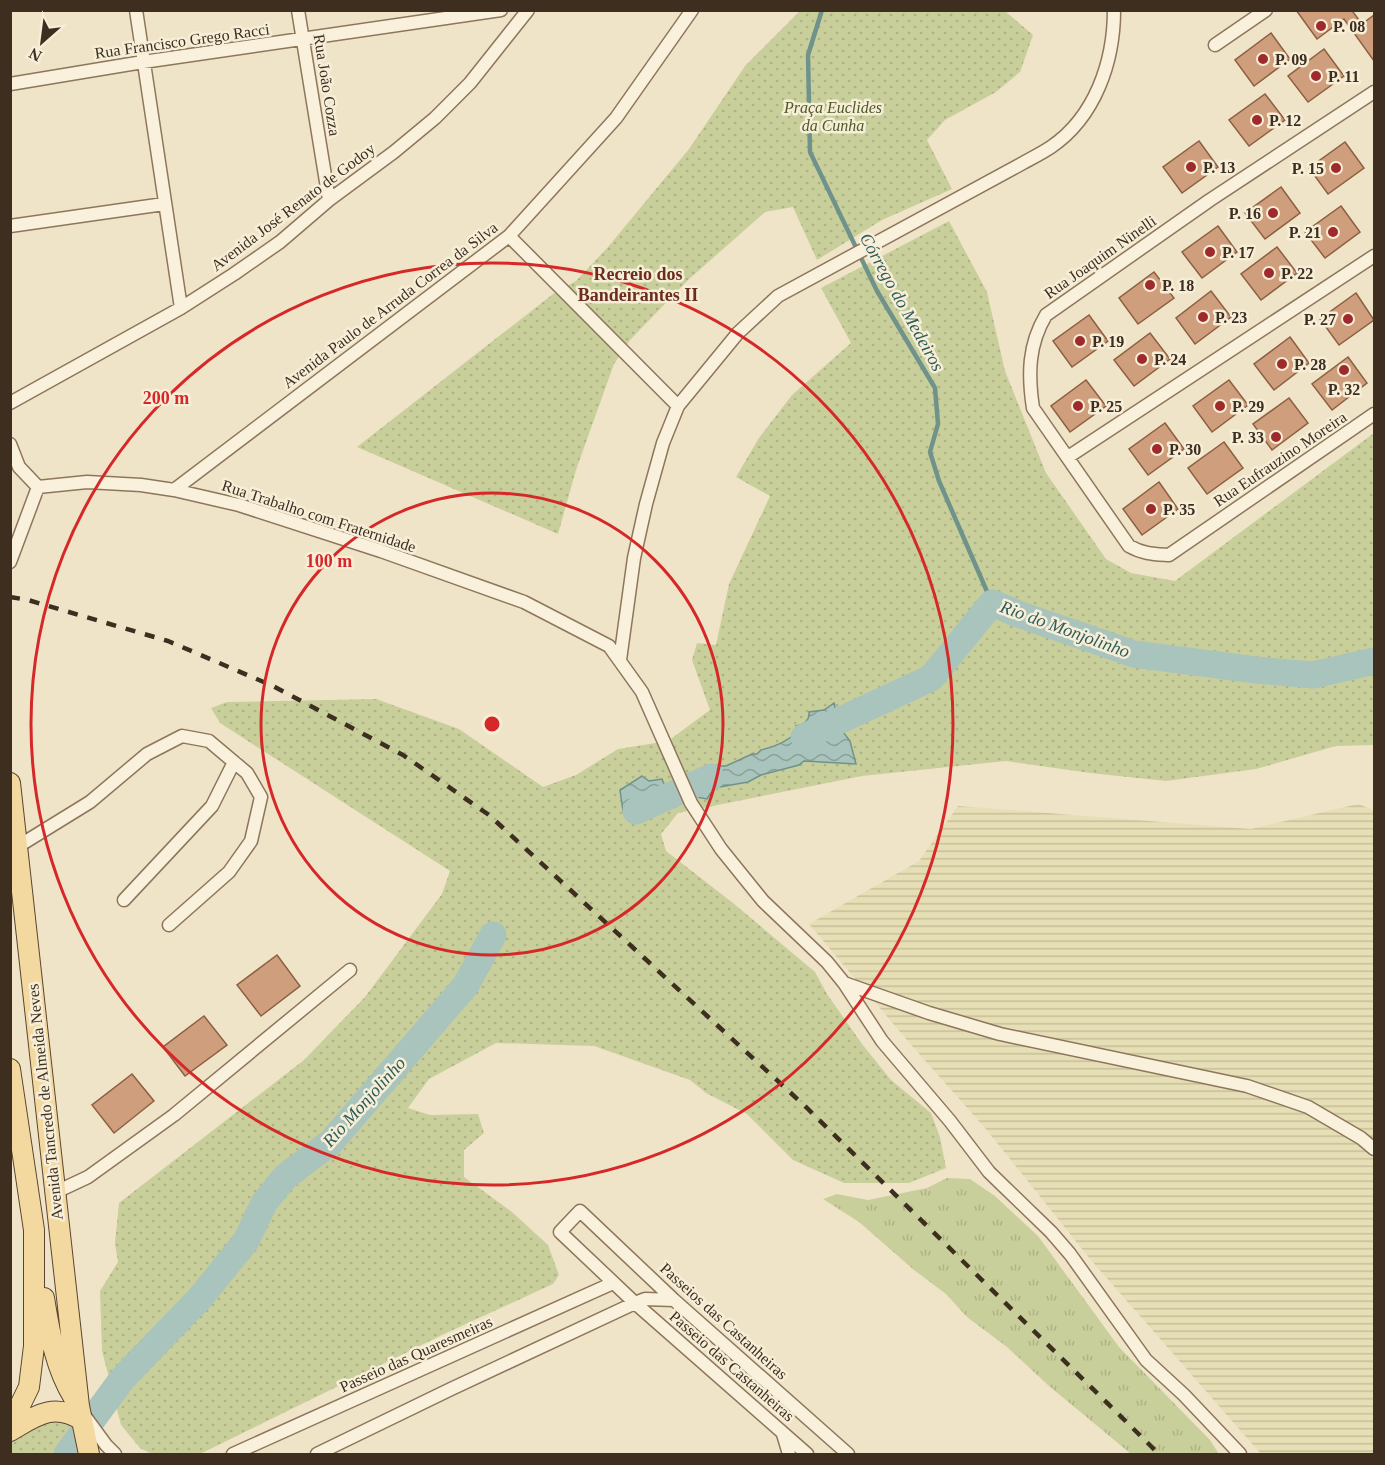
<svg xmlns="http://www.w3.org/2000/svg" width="1385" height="1465" viewBox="0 0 1385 1465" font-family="Georgia,serif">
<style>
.farmland{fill:url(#farmland-rules)}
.grass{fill:url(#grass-tufts)}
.park{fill:url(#park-dots)}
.water{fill:url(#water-waves);stroke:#6f938a;stroke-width:1.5}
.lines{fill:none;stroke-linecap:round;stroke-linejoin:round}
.stream{stroke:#6f938a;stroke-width:4.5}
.river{stroke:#a9c4bc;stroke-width:27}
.building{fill:#cf9f7d;stroke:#8d5f41;stroke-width:1.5}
.street-casing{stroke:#8d765c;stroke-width:15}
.primary-casing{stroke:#5b4430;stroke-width:22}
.street{stroke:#faf1dc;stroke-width:12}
.primary{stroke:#f3d9a0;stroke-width:20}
.rail{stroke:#3d2e20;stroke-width:4.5;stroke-dasharray:10 10;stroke-linecap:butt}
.ring{fill:none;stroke:#d62828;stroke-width:3}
.poi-dot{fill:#9e2a2b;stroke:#f7eed8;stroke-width:2}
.labels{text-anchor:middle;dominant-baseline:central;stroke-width:5;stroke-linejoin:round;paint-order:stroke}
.poi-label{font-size:16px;font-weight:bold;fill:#3d2e20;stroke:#f7eed8;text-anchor:start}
.street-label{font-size:16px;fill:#3d2e20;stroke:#f7eed8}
.park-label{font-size:16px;font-style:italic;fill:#4d5a26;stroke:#f7eed8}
.neighbourhood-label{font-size:18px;font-weight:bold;fill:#6b2e1e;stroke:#f7eed8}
.water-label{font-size:18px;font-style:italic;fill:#2f5d5a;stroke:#f7eed8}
.centre{fill:#d62828;stroke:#f7eed8;stroke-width:3}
.ring-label{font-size:18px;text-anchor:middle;font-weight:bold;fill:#d62828;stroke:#f7eed8;stroke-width:5;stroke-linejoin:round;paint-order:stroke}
</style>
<defs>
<pattern id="farmland-rules" width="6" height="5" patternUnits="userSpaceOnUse" patternTransform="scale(1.5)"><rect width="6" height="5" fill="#e6deb5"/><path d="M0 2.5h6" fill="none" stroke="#c6bf9b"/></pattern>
<pattern id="grass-tufts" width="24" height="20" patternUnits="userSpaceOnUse" patternTransform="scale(1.5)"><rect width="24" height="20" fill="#c9cf9b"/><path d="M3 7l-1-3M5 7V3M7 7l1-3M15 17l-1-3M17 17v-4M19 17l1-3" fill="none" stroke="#aeb285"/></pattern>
<pattern id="park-dots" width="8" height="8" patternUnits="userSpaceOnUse" patternTransform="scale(1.5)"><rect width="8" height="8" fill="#c9cf9b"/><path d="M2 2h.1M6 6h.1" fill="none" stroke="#aeb285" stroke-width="1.8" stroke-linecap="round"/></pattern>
<pattern id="water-waves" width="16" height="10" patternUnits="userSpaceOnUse" patternTransform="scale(1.5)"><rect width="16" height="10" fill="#a9c4bc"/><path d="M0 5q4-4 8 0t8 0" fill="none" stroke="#8ba098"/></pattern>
</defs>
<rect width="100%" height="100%" fill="#f0e4c8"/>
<path class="farmland" d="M1358,804L1374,810V1454H1261L1091,1260L985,1128L906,1039L809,924L919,861L958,806L1251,829Z"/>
<path class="grass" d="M947,1178L970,1179L995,1196L1038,1236L1119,1347L1210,1440L1219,1454H1131L1049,1386L1007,1347L967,1317L946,1294L914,1270L859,1222L823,1199L837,1194L868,1200L927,1188Z"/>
<path class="park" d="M800,11H1007V13L1033,35L1020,72L996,92L945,120L927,140L952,189L882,220L817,260L793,207L765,212L688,280L630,340L614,364L576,470L558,534L357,447L553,294L576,281L608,247L689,149L745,66Z
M949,221L987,292L1005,371L1046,473L1106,559L1131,573L1175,581L1374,433V745L1336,746L1256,769L1166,781L1090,773L1006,761L862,776L678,813L661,834L666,851L733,903L815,972L827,994L862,1044L891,1080L931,1113L940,1137L946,1168L909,1183H844L793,1160L747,1114L706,1093L690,1080L594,1046L496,1043L429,1079L408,1108L430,1115L478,1114L484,1133L464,1150V1177L512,1212L548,1245L559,1275L553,1284L444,1334L200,1454H152L140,1448L121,1425L102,1351L100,1291L118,1262L115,1243L119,1203L304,1060L365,997L442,894L450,871L220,723L211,708L227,702L376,699L459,729L543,787L576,775L618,749L668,741L710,710L692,660L697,643L716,645L729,584L770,496L736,477L759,438L792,395L851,343L821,288Z
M72,1414L89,1454H11V1431Z"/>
<path class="water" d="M834,703L840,728L850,741L856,764L804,761L799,765L761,775L748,782L714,788L707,799L691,796L684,782L698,771L707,772L712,766H726L752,754H757L761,750C775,747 787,742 798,731L796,726C804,725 810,720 809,712L824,710Z
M642,776L649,781L662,779L667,792L655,798L648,811L635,819L623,811L620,790Z"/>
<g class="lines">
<path class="stream" d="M822,10L808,55L810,152L877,291L935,388L938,424L930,452L939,481L992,603"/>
<path class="river" d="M804,737L931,678L992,603L1018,614L1134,654L1256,670L1313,675L1374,661
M636,811L711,777
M67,1454L123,1378L200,1298L246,1241L264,1203L285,1177L331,1142L466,985L493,935"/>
</g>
<path class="building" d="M1296,10H1356L1353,12L1362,24L1374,15V61L1344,19L1317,39Z
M1271,33L1290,59L1254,86L1235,60Z
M1324,49L1344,76L1308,102L1288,76Z
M1265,94L1285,120L1249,146L1229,120Z
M1199,141L1218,167L1182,193L1163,167Z
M1345,142L1364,168L1328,194L1309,168Z
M1281,187L1300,213L1265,239L1245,213Z
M1341,206L1360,232L1325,258L1305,232Z
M1218,226L1237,252L1202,278L1182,252Z
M1277,247L1297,273L1261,300L1241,274Z
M1154,272L1174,298L1138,324L1119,298Z
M1211,291L1231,317L1195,344L1176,318Z
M1356,293L1374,320L1339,345L1320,319Z
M1089,315L1108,341L1072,367L1053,341Z
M1150,333L1170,359L1134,386L1114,360Z
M1290,337L1309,363L1274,390L1254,364Z
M1348,357L1367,383L1332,410L1312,384Z
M1086,380L1106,406L1070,432L1051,406Z
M1229,380L1248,405L1212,432L1193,406Z
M1289,398L1308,423L1272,450L1253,424Z
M1165,423L1184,449L1148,475L1129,449Z
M1224,442L1243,468L1207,494L1188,468Z
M1159,482L1178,509L1142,535L1123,509Z
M277,955L300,986L261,1016L237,985Z
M204,1016L227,1045L185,1076L163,1047Z
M132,1074L154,1101L114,1133L92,1105Z"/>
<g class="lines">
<g class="street-casing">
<path id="street" d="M136,10L181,308
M298,10L329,200
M1215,45L1266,10
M10,84L143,62L501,10
M1374,92L1210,200L1046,315C1028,345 1028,375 1033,408L1129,546C1143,554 1154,554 1169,555L1374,414
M10,226L164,204
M509,236L678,406
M10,403L181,308L234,274L280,242L329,200L394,152L435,118L470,83L528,10
M10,444L19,467L38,487
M1068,457L1374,256
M38,487L87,482L141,485L174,490L239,505L381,551L524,602L609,646L642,692L691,803L721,849L763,901L827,962L844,983L929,1013L1000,1034L1247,1086L1308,1107L1361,1138L1374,1149
M174,490L509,236L616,118L692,10
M10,562L38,487
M620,660L634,558L646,504L663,443L678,406L738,333L778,296L1023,163C1032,158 1042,153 1051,147C1095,117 1114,62 1114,10
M17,847L90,802L147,754L182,736L209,741L247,773L261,797L251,841L229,872L169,925
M124,900L212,806L234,762
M844,983L882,1041L950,1121L989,1172L1051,1232L1070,1254L1146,1360L1184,1395L1240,1454
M56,1192L88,1177L174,1115L350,970
M84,1415L106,1445L115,1454
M783,1434L789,1454
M233,1454L613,1283
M317,1454L451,1389L635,1303L645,1299L674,1300
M807,1454L635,1303L560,1232L580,1211L674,1300L848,1454"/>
</g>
<g class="primary-casing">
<path id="primary" d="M10,783L79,1406L89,1454
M10,1069L34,1230V1346L29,1387L10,1426
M44,1298C50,1334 55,1367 74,1398
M10,1431C36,1416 53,1402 82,1420"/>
</g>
<use href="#street" class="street"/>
<use href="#primary" class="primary"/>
<path class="rail" d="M10,597L28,600L168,641L273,686L403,755L489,815L806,1107L1159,1454"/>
</g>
<g class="ring">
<circle cx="492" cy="724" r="231"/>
<circle cx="492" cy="724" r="461"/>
</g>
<g class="poi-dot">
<circle cx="1321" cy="26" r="6"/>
<circle cx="1263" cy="59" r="6"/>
<circle cx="1316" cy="76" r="6"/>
<circle cx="1257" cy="120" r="6"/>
<circle cx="1191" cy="167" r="6"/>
<circle cx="1336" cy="168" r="6"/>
<circle cx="1273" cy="213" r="6"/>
<circle cx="1333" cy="232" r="6"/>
<circle cx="1210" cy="252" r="6"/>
<circle cx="1269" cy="273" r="6"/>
<circle cx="1150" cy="285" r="6"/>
<circle cx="1203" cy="317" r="6"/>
<circle cx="1348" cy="319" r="6"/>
<circle cx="1080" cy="341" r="6"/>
<circle cx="1142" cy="359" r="6"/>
<circle cx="1282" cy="364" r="6"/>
<circle cx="1344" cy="370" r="6"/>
<circle cx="1078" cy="406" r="6"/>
<circle cx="1220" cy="406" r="6"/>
<circle cx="1276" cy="437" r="6"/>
<circle cx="1157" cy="449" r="6"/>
<circle cx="1151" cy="509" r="6"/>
</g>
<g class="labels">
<g class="poi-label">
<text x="1333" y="26">P. 08</text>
<text x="1275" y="59">P. 09</text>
<text x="1328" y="76">P. 11</text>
<text x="1269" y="120">P. 12</text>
<text x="1203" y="167">P. 13</text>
<text x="1324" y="168" text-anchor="end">P. 15</text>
<text x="1261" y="213" text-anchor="end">P. 16</text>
<text x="1321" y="232" text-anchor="end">P. 21</text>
<text x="1222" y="252">P. 17</text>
<text x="1281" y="273">P. 22</text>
<text x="1162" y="285">P. 18</text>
<text x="1215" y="317">P. 23</text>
<text x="1336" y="319" text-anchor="end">P. 27</text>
<text x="1092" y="341">P. 19</text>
<text x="1154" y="359">P. 24</text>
<text x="1294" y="364">P. 28</text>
<text x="1344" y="389" text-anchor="middle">P. 32</text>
<text x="1090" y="406">P. 25</text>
<text x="1232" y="406">P. 29</text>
<text x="1264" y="437" text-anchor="end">P. 33</text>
<text x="1169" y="449">P. 30</text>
<text x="1163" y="509">P. 35</text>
</g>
<g class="street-label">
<text transform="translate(182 41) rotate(-8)">Rua Francisco Grego Racci</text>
<text transform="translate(327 85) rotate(81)">Rua João Cozza</text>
<text transform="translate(293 207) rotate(-37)">Avenida José Renato de Godoy</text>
<text transform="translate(1100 257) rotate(-35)">Rua Joaquim Ninelli</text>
<text transform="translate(390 305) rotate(-37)">Avenida Paulo de Arruda Correa da Silva</text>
<text transform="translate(1280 459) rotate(-34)">Rua Eufrauzino Moreira</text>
<text transform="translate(319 516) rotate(18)">Rua Trabalho com Fraternidade</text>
<text transform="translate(45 1102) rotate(-96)">Avenida Tancredo de Almeida Neves</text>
<text transform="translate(724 1321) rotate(42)">Passeios das Castanheiras</text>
<text transform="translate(416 1354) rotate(-24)">Passeio das Quaresmeiras</text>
<text transform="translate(732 1366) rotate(41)">Passeio das Castanheiras</text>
</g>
<g class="park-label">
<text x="833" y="107">Praça Euclides<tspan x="833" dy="18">da Cunha</tspan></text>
</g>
<g class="neighbourhood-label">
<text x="638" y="274">Recreio dos<tspan x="638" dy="21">Bandeirantes II</tspan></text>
</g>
<g class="water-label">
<text transform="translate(902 302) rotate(61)">Córrego do Medeiros</text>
<text transform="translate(1065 629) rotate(20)">Rio do Monjolinho</text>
<text transform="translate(364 1102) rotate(-48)">Rio Monjolinho</text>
</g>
</g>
<circle cx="492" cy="724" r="9" class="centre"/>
<g class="ring-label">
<text x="166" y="404">200 m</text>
<text x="329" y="567">100 m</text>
</g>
<rect width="1385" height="1465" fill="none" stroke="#3d2e20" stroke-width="24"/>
<g transform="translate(42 42) rotate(208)" stroke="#f7eed8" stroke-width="4.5" paint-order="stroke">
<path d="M0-4.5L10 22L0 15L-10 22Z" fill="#3d2e20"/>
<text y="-9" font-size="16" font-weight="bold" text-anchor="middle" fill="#3d2e20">N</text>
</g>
</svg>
